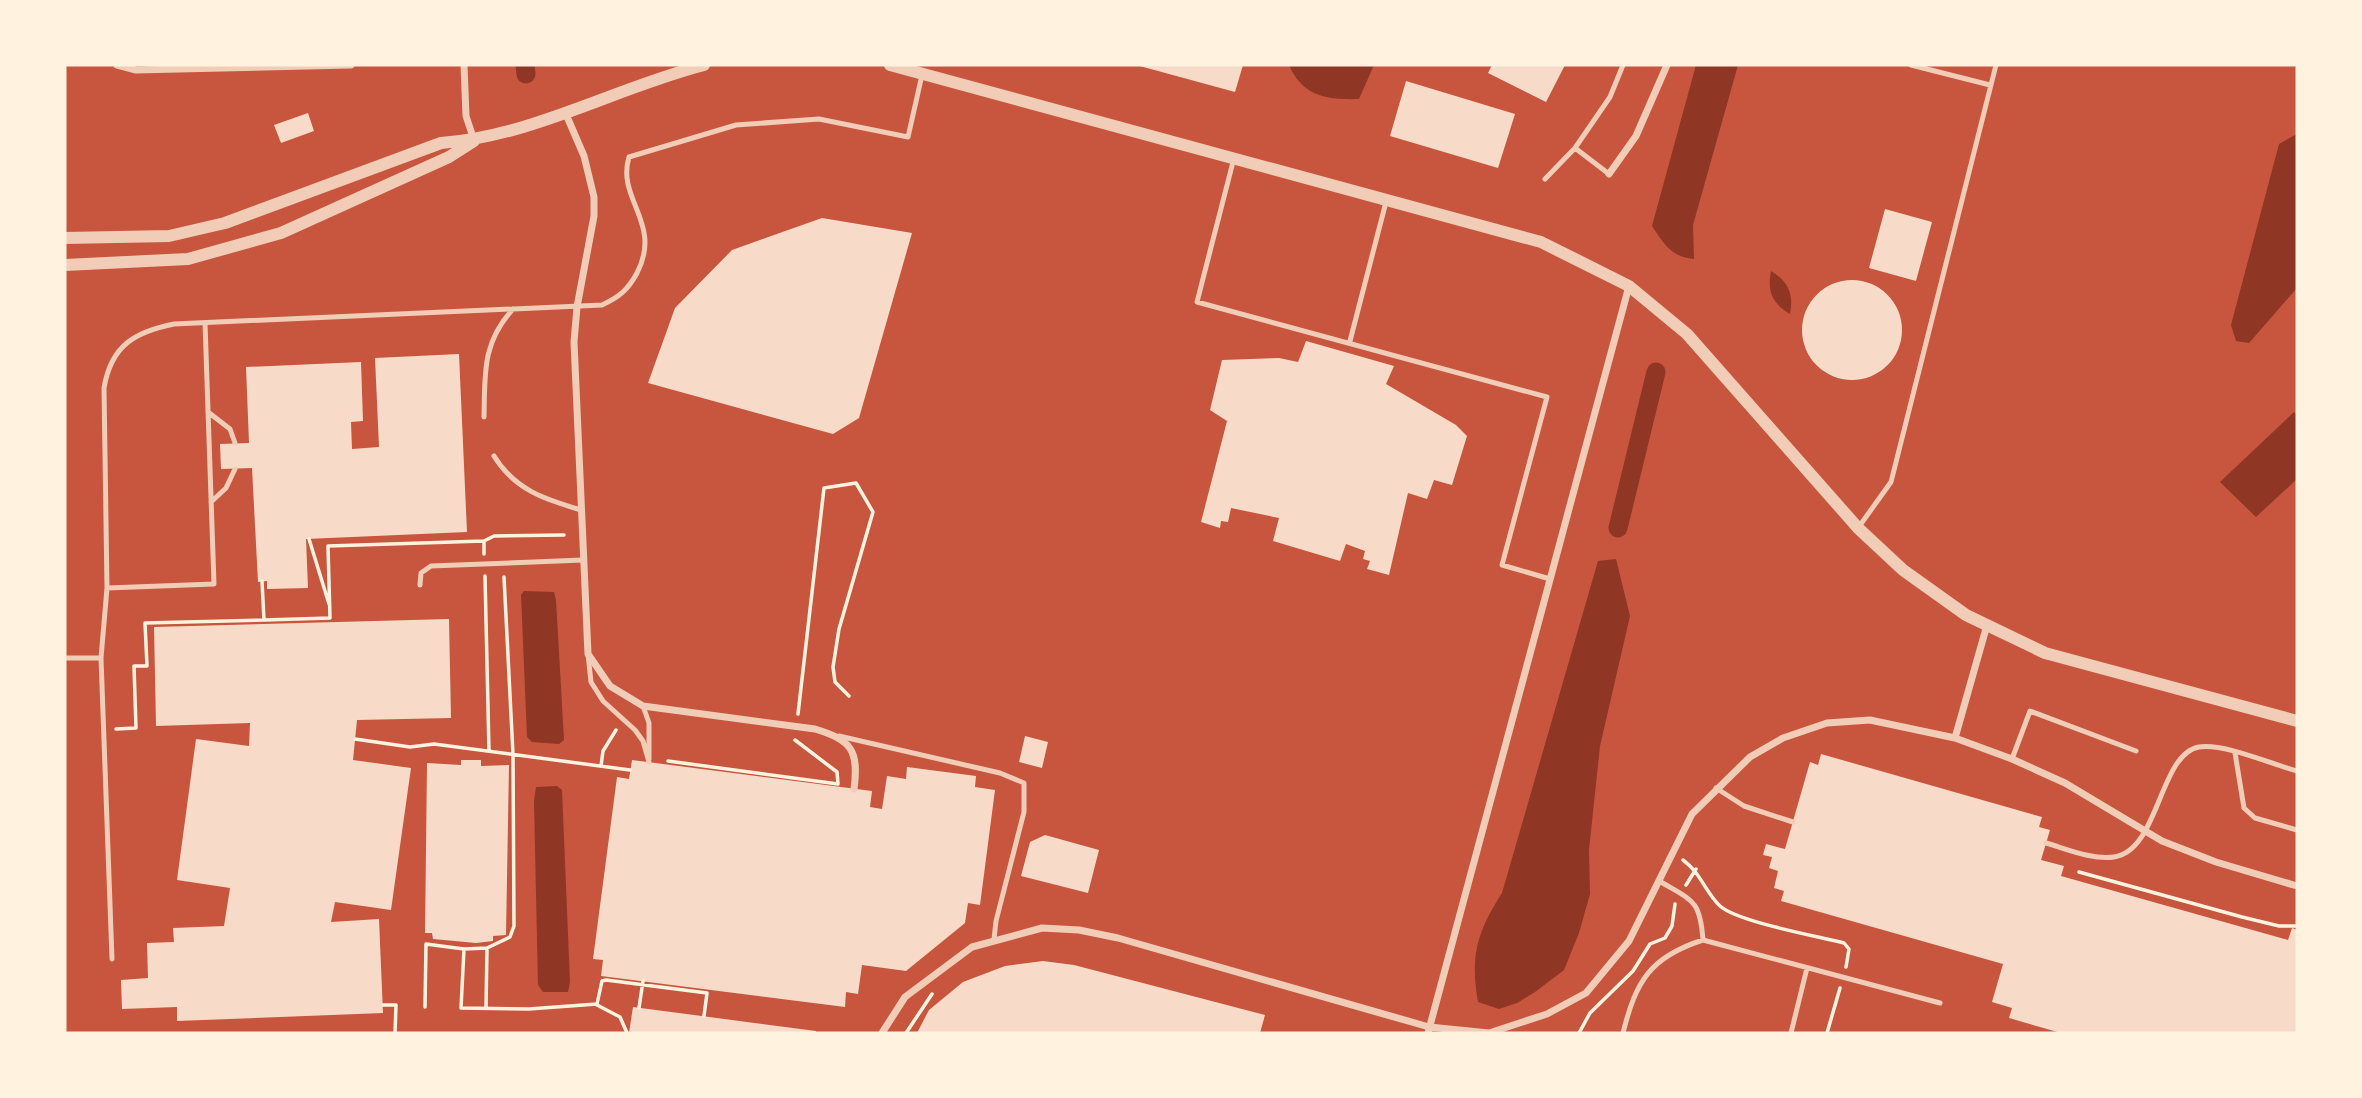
<svg xmlns="http://www.w3.org/2000/svg" width="2362" height="1098" viewBox="0 0 2362 1098" font-family="'Work Sans',sans-serif">
<style>
.water{fill:#8f3625}
.lines{fill:none;stroke-linecap:round;stroke-linejoin:round}
.canal{stroke:#8f3625;stroke-width:19}
.building{fill:#f7dbc8}
.path{stroke:#fff3e0;stroke-width:3.5}
.service{stroke:#f1ccb7;stroke-width:5}
.minor{stroke:#f1ccb7;stroke-width:7}
.tertiary{stroke:#f1ccb7;stroke-width:12}
</style>
<rect width="100%" height="100%" fill="#c8553d"/>
<path class="water" d="M1289,65H1374L1359,99C1328,100 1303,97 1289,65Z
M1696,65H1738L1693,225L1694,259C1671,257 1664,244 1652,226Z
M2297,134V288L2249,343L2236,341L2231,325L2279,144Z
M1771,271C1788,281 1794,294 1790,314C1772,303 1767,292 1771,271Z
M2294,412L2297,415V479L2256,517L2220,482Z
M1616,559L1630,616L1600,746L1589,850L1590,894L1579,933L1564,970L1535,992L1517,1003L1499,1009L1478,1002C1470,956 1477,932 1502,893L1598,561Z
M524,591L554,592L556,600L564,740L559,744L532,742L527,737L521,595Z
M557,786L562,790L570,982L568,992H543L538,985L534,801L536,787Z"/>
<g class="lines">
<path class="canal" d="M525,65L526,74
M1618,528L1656,372"/>
</g>
<path class="building" d="M1136,65H1243L1235,92Z
M1492,65H1565L1546,102L1488,73Z
M1406,81L1515,114L1498,168L1390,136Z
M308,113L314,131L281,143L274,125Z
M1885,209L1932,222L1916,281L1869,268Z
M822,218L912,233L859,418L833,434L648,383L675,308L732,250Z
M1802 330a50 50 0 1 1 100 0a50 50 0 1 1-100 0Z
M1306,341L1394,366L1386,384L1456,425L1467,436L1452,485L1434,480L1427,499L1408,493L1389,575L1367,569L1370,561L1363,559L1365,551L1346,544L1340,561L1273,541L1279,518L1231,508L1228,522L1221,521L1220,528L1201,522L1227,421L1210,410L1222,360L1279,358L1298,362Z
M459,354L467,532L306,539L308,588L267,589V581L258,582L252,468L221,469L220,444L249,443L246,367L361,362L363,421L351,422L352,449L379,447L375,358Z
M449,619L451,718L357,720L353,760L411,768L391,910L335,902L331,922L379,919L383,1013L177,1021V1007L122,1009L121,980L148,978L147,943L174,942L173,928L224,926L230,888L177,880L196,739L249,746L250,723L156,726L154,627Z
M1025,736L1048,742L1042,768L1019,762Z
M1821,754L2042,817L2039,827L2050,830L2041,860L2064,866L2061,876L2288,940L2292,928L2297,930L2296,1033H2061L2009,1018L2012,1008L1992,1002L2003,964L1781,901L1784,891L1774,888L1778,871L1769,868L1772,857L1763,855L1766,844L1785,849L1810,762L1818,765Z
M461,760H481V766L509,765L506,935L493,936V941L476,943L433,939L432,933H425L427,763L461,765Z
M632,760L872,791L870,807L882,809L887,776L906,779L907,767L976,776L975,787L995,790L980,905L968,903L965,923L906,971L862,965L858,994L846,992L845,1007L601,976L603,960L593,959L617,777L629,779Z
M1045,835L1099,850L1088,893L1021,876L1030,842Z
M1043,961L1074,965L1265,1015L1260,1033H917L929,1010L963,982L1005,966Z
M633,1007L816,1031V1033H629Z"/>
<g class="lines">
<path class="path" d="M309,539L329,604
M484,554V541L494,536L564,535
M485,576L489,751
M262,581L264,620L330,618L328,546L484,541
M798,714L824,488L856,483L873,512L839,629L833,667L835,682L849,696
M116,729L136,728L134,666H147L145,623L264,620
M355,739L410,747L434,744L630,770
M668,761L838,784L837,772L795,740
M601,766L603,751L616,730
M1683,860C1701,873 1705,892 1720,906C1738,922 1817,936 1844,943L1849,949L1846,967
M2079,872L2242,917L2279,926H2297
M1686,885L1696,869
M487,948L510,937L514,926L513,754L504,577
M464,949L487,948L486,1008
M383,1005H396L395,1033
M597,1005L620,1017L627,1033
M425,1007L426,944L464,949L461,1008L529,1009L597,1004L602,981L606,980L707,993L704,1016
M639,1008L643,981
M906,1033L932,994
M1579,1033L1590,1013L1633,971L1650,944L1665,938L1672,926L1675,904
M1827,1033L1840,988"/>
<path class="service" d="M1911,65L1990,85
M1234,158L1197,302L1547,397L1502,565L1550,579
M1609,174L1575,148L1610,97L1623,65
M1545,179L1575,148
M1350,341L1386,202
M208,412L230,429L235,443
M484,417C485,373 482,343 513,309
M494,456C515,490 544,499 581,510
M211,502L226,488L235,469
M1858,528L1891,482L1996,65
M420,585L421,573L431,566L583,560
M107,588L214,584L205,323
M588,654L591,682L603,701L635,730L643,741L649,762
M65,658H101L107,588L104,388C111,346 134,332 174,324L602,305C619,297 628,290 637,273C663,223 616,199 629,157L736,125L819,119L908,137L922,75
M101,658L112,959
M643,706L649,723V759
M839,736L1000,773L1024,783V812L996,921L994,939
M2235,753L2244,808L2255,818L2297,830
M2012,759L2030,711L2136,751
M1716,788L1744,806L1793,822
M2046,843C2067,849 2092,860 2114,857C2159,851 2159,754 2199,747C2224,743 2271,764 2297,771
M1703,940L1940,1003
M1623,1033C1636,981 1650,957 1703,940C1700,900 1693,901 1661,882
M1791,1033L1807,968"/>
<path class="minor" d="M117,65L136,70L351,65
M464,65L466,116L474,140
M565,112L584,156L594,197V216L577,307L574,342L588,654L610,686L643,706L815,729C852,740 859,751 854,789
M1609,174L1636,136L1667,65
M1955,738L1987,625
M882,1033L905,997L972,947L1042,928L1079,930L1118,938L1429,1027L1489,1033L1547,1014L1586,993L1629,941L1692,814L1750,757L1783,738L1827,723L1870,720L1955,738L2012,759L2065,783L2162,841L2216,862L2297,886
M1428,1033L1629,286"/>
<path class="tertiary" d="M890,65L1541,242L1629,286L1687,334L1858,528L1903,570L1966,615L2045,653L2297,721
M65,238L169,236L225,223L441,143C533,136 615,88 704,65
M65,265L188,259L281,233L449,157L474,141"/>
</g>
<rect width="2362" height="1098" fill="none" stroke="#fff3e0" stroke-width="133"/>
</svg>
